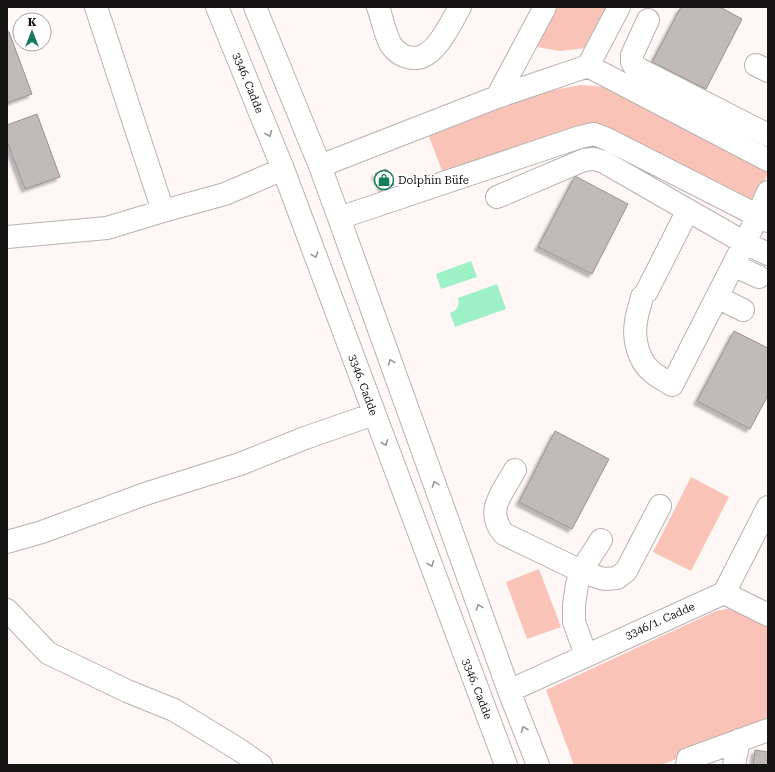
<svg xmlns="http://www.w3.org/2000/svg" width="775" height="772" viewBox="0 0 775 772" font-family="'Roboto Serif',serif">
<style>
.green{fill:#fac3b7}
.water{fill:#9ef0c7}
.building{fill:#c1bab8;stroke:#989190;filter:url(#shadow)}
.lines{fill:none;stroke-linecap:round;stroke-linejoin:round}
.minor-casing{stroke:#b8b1b0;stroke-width:24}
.minor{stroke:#fff;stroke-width:22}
.oneway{stroke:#969595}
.labels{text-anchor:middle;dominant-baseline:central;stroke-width:3.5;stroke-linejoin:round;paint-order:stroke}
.street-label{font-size:11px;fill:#151313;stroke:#fff}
.poi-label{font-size:11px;fill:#151313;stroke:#fff;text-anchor:start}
</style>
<defs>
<filter id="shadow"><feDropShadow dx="-3.5" dy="3.5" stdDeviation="1" flood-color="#0004"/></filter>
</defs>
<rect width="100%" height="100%" fill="#fef7f5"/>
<path class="green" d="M556,7H608L586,48L560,51L537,47L541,34Z
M581,85L604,87L768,172L755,205L603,126L444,176L428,134L537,93Z
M691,477L729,497L691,571L653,552Z
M539,569L561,627L527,639L506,582Z
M733,608L768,621V724L661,765H574L546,690L716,611Z"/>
<path class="water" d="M471,261L477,277L441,289L436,274Z
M497,284L506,309L455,327L450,313C457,311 460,305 458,298Z"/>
<path class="building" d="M681,7H720L742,19L706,89L652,62Z
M7,32H9L32,94L7,103Z
M37,114L60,177L25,189L7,141V125Z
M386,169L394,185L383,189L375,174Z
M575,176L628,204L592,274L538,247Z
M734,331L768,348V395L750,429L697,401Z
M555,431L609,459L572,529L519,502Z
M755,750L768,752V765H753Z"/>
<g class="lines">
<g class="minor-casing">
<path id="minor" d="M96,7L163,211
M217,7L283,169L506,765
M255,7L320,166L339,218L509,691L538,765
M378,7C382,18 385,35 391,45C395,51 402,56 408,57C433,65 450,24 460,7
M648,20L632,55V62L635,67L768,135
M756,65L768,71
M588,66L619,7
M497,97L545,7
M320,166L497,97L588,66L768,160
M497,197L584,160L594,159L604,162L745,243L768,254
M339,218L580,137L594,134L607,139L768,221
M7,237L107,228L163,211L225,194L283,169
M733,265L759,277
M647,291L688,210
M642,297C640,305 637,313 636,322C633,338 638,360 651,371C657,377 665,380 672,385L751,230L768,192
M717,297L743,310
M515,470C503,492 484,511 504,534L581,571L600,578L605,579L617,578L626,571L660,506
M7,542L42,532L145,494L240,464L305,438L374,414
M724,593L768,615
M7,610L48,653L127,691L174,710L238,749L261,765
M586,655L574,622V605L577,584L581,571L601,540
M509,691L724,593L768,507
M687,765L688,759L768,730
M734,765L739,740"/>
</g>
<use href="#minor" class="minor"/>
</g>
<defs><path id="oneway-chevron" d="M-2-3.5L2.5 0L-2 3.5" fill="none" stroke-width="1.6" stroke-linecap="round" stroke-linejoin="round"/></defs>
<g class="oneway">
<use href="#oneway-chevron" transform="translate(269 134) rotate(68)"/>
<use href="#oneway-chevron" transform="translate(315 255) rotate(70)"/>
<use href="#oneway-chevron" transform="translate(391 362) rotate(-110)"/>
<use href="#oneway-chevron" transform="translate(385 443) rotate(69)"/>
<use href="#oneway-chevron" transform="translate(435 484) rotate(-110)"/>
<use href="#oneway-chevron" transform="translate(431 564) rotate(69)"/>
<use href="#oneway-chevron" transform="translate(479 607) rotate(-110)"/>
<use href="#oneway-chevron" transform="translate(524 729) rotate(-112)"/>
</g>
<defs>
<g id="shop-ring" transform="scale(1)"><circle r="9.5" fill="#fff" stroke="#177d56" stroke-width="1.5"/><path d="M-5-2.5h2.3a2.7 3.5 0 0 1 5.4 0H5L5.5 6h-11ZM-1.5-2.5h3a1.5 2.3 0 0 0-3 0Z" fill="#177d56"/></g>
</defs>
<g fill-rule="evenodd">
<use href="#shop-ring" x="384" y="180"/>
</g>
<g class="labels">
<g class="street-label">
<text transform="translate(248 83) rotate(68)">3346. Cadde</text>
<text transform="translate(363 385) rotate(70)">3346. Cadde</text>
<text transform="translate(660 621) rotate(-24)">3346/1. Cadde</text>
<text transform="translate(477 689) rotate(69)">3346. Cadde</text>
</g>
<g class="poi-label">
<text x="398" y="180">Dolphin Büfe</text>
</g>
</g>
<rect width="775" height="772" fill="none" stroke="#151313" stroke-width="16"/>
<g transform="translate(32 32)"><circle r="19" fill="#ffffff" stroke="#a1a1a1"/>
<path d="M0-3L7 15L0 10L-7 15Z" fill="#177d56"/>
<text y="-6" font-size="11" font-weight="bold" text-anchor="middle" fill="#151313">K</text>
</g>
</svg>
